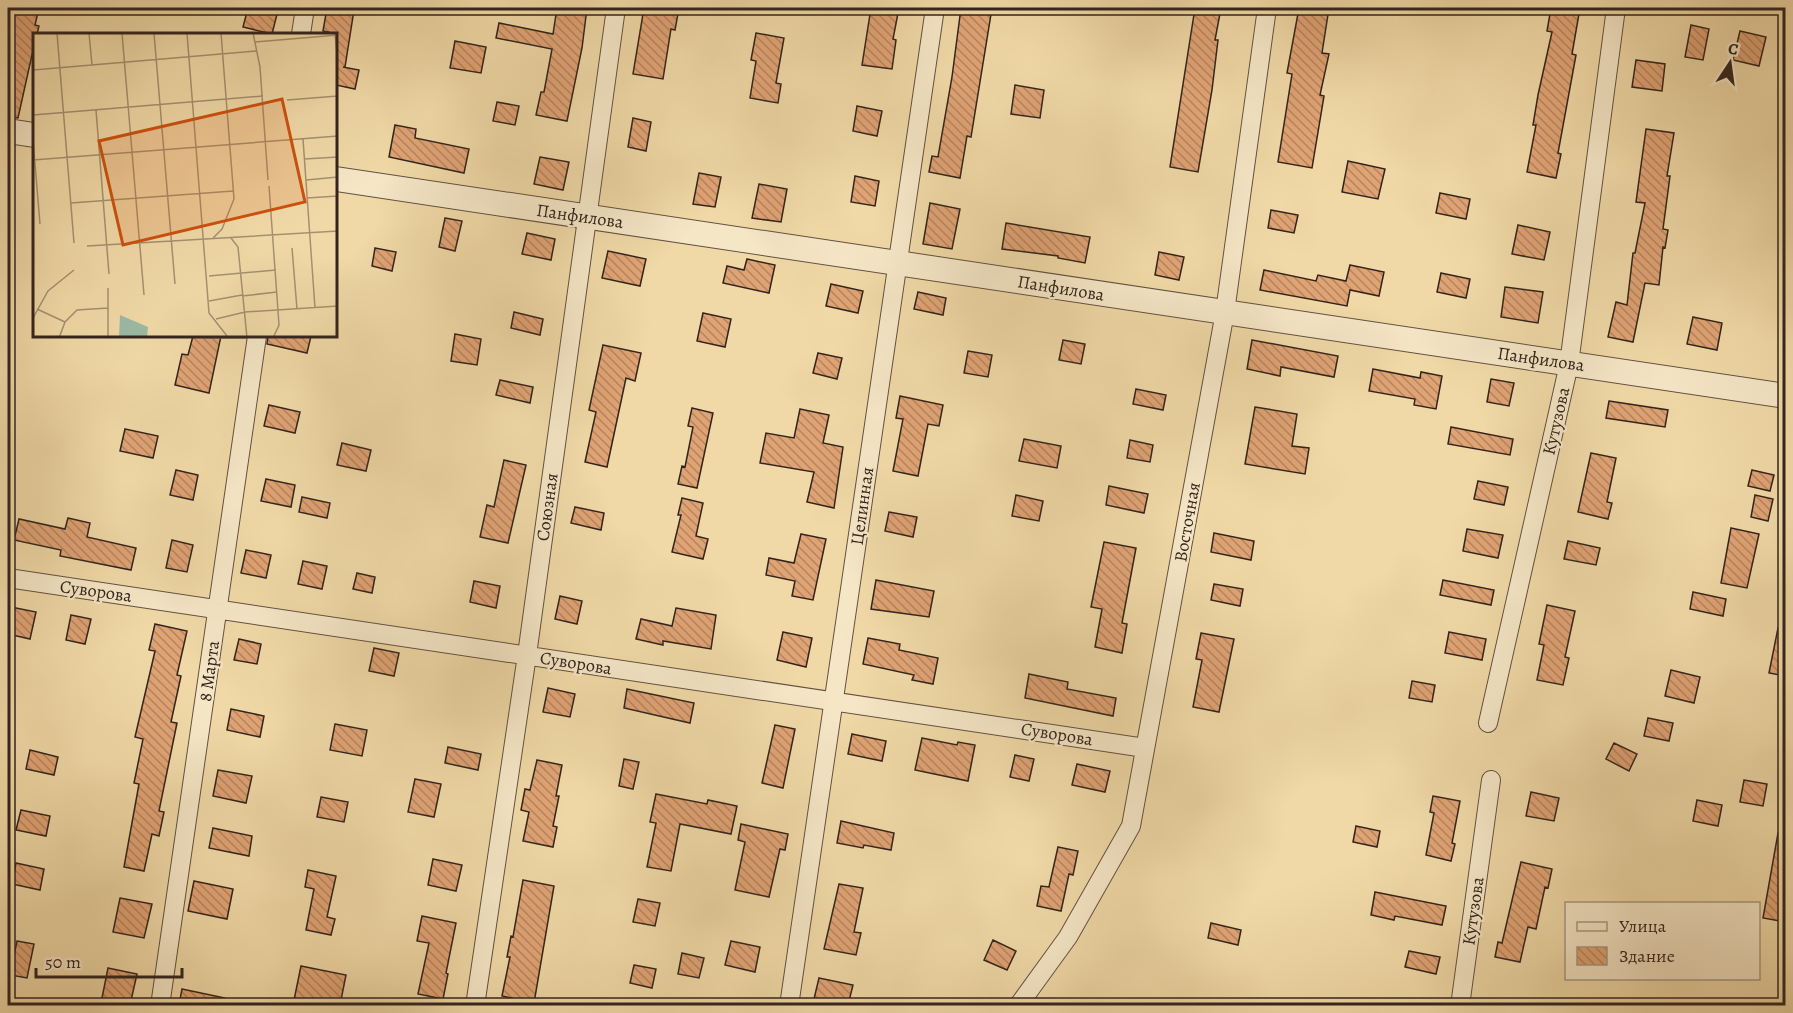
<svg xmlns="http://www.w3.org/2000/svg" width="1793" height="1013" viewBox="0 0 1793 1013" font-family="Alegreya,serif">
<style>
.building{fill:url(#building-back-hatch);stroke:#32241d;stroke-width:1.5}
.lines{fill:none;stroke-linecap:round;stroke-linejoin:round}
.minor-casing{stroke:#625140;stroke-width:20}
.tertiary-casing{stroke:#625140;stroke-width:26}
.minor{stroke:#f5e6c6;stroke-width:18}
.tertiary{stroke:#f5e6c6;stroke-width:24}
.labels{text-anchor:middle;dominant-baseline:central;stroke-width:4.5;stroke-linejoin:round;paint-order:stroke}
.street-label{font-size:18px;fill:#32241d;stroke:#f5e6c6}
.inset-road{fill:none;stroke:#a49170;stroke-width:1.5}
.view{fill:#cd510f;fill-opacity:0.15;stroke:#cd510f;stroke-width:3}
.inset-edge{fill:none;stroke:#32241d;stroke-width:3}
</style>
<defs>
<pattern id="building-back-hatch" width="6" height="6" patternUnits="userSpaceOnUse" patternTransform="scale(1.5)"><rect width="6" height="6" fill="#e0a374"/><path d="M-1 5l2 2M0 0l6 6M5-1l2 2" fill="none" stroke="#b6855f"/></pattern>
</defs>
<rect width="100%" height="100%" fill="#f0d9a7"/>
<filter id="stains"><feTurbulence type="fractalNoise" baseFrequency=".00333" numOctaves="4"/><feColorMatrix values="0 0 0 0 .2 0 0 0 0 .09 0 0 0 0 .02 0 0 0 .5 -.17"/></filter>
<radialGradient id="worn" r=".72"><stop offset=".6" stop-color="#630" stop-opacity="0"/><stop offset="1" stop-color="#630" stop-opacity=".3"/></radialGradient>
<path class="building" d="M16,8H39L35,25L39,26L37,34H34V46L18,118L8,117V43Z
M248,8H267L278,10L272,34L243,27Z
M327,8L354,10L345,67H343L359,70L355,89L336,85V34L323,31Z
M557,8H587L582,48L567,121L536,115L541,92H544L552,49L496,38L499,23L553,34Z
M644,8H679L675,30L671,29L663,79L633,74Z
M871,8H899L893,39L896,40L892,69L862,65Z
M961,8H992L971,137L967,136L960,178L929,172L932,156L938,157L952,77Z
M1195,8H1221L1215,40H1218L1212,90L1198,172L1170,167Z
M1299,8H1329L1322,53L1329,54L1320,95L1324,96L1312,168L1278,162L1292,74L1287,73Z
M1551,8H1580L1572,54L1576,55L1558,153L1561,154L1556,178L1527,172L1536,125H1533L1538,95L1552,32L1547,31Z
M1691,25L1709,29L1703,60L1685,57Z
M1740,31L1766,37L1759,66L1733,60Z
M756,33L784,38L776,83L781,84L778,103L750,98L756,61L751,60Z
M455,41L486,47L481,73L450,68Z
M1636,60L1665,64L1662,91L1632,87Z
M1015,85L1044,90L1040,118L1011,114Z
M497,102L519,106L515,125L493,121Z
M857,106L882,111L877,136L853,131Z
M633,118L651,122L646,151L628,147Z
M395,125L416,129L415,138L469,149L464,173L389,157Z
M1646,129L1674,133L1667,176H1670L1663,229L1668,230L1665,248L1663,247L1659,285L1645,283L1633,342L1608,337L1616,302L1627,305L1633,253H1635L1645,203L1636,202Z
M540,157L569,162L563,190L534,184Z
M1348,161L1385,169L1378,199L1342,192Z
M699,173L721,177L715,207L693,204Z
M855,176L879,181L875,206L851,202Z
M759,184L787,189L781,222L752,218Z
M1440,193L1470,199L1466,219L1436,213Z
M930,203L960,209L952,249L923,244Z
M1271,210L1298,215L1294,233L1268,228Z
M445,218L462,221L455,251L439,247Z
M1006,223L1090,237L1085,263L1058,258V256L1002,249Z
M1518,225L1550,232L1544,260L1512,254Z
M527,233L555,239L551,260L522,254Z
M375,248L396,252L392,271L372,266Z
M608,251L646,259L640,286L602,278Z
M1159,252L1184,257L1179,280L1155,275Z
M747,259L775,265L769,293L723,283L727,266L744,270Z
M1350,265L1384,272L1379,296L1350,290L1347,306L1260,290L1264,270L1316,281L1318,275L1346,281Z
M1441,273L1470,279L1466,298L1437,292Z
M831,284L863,291L858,313L826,306Z
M1505,287L1543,292L1538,323L1501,317Z
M918,292L946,298L943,315L914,309Z
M514,312L543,319L540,335L511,328Z
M703,313L731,319L725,347L697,341Z
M1693,317L1722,323L1717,350L1687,344Z
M455,334L481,339L477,365L451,361Z
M193,336H221L209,393L175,385L182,354L188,355Z
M268,336H311L307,353L267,344Z
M1063,340L1085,344L1081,364L1059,360Z
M1252,340L1338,356L1334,377L1281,367L1280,376L1247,369Z
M603,345L641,353L635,381L626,378L607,467L585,462L596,412L589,410Z
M968,351L992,355L988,377L964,373Z
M818,353L842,358L837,379L813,373Z
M1373,369L1420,378L1421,372L1442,376L1436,409L1414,405L1415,399L1369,391Z
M1491,379L1514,383L1509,406L1487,402Z
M500,380L533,387L530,403L496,395Z
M1136,389L1166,395L1163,410L1133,404Z
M900,396L943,405L939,426L928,424L918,476L893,471L903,419L896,418Z
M1609,401L1668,410L1665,427L1606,418Z
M269,405L300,412L295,433L264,426Z
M1255,407L1297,414L1292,446L1309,448L1305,474L1245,464Z
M692,408L713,413L697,488L678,484L682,466L685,467L693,427L688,426Z
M800,409L829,415L823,443L843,447L834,508L807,502L814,472L760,463L766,433L794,438Z
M1451,427L1513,439L1510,455L1448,444Z
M125,429L158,436L153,458L120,451Z
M1024,439L1061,446L1057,468L1019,461Z
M1130,440L1153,445L1150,462L1127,458Z
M342,443L371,450L366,471L337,465Z
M1591,453L1616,458L1607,502L1612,503L1608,519L1578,512Z
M504,460L526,465L508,543L480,537L487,505L494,507Z
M176,470L198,475L193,500L170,495Z
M1752,470L1774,475L1770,491L1748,486Z
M266,479L295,485L291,507L261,501Z
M1478,481L1508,487L1504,505L1474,499Z
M1109,486L1148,494L1144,513L1106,505Z
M1016,495L1043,501L1039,521L1012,516Z
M1755,495L1773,499L1768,521L1751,517Z
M302,497L330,503L327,518L299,512Z
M682,498L703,503L696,536L708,539L703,559L672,552L681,515H678Z
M575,507L604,513L601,530L571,523Z
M889,512L917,517L913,537L885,531Z
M68,518L90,523L87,537L136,548L131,570L60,556L61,550L14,540L19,519L65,529Z
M1731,528L1759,534L1747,588L1721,583Z
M1467,529L1503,535L1498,558L1463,551Z
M1214,533L1254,541L1251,560L1211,552Z
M801,534L826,539L813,600L792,596L795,581L766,575L769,558L794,563Z
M172,540L193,545L187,572L166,568Z
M1568,541L1600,548L1596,565L1564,559Z
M1104,542L1136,548L1122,623L1127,624L1122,653L1095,647L1102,609L1091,607Z
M246,550L271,555L266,578L241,573Z
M303,561L327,566L322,589L298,584Z
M357,573L375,577L372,593L353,589Z
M876,580L934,591L929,617L871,609Z
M1443,580L1494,590L1491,605L1440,595Z
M474,581L500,586L496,608L470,602Z
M1214,584L1243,589L1240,606L1211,600Z
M1693,592L1726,599L1723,616L1690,609Z
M560,596L582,601L577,624L555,619Z
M1547,605L1575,611L1565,657L1569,658L1563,685L1537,680L1544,645L1539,644Z
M11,607L36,612L30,639L8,634Z
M676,608L716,615L711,649L663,641V645L636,639L641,619L672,626Z
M71,615L91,619L85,644L66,640Z
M155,624L187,631L177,675L181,676L171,722L177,723L159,811L164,812L159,836L152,834L144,871L124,867L139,784L134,783L143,739L135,737L155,651L149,650Z
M1778,628L1785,629V676L1769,673Z
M783,632L812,638L806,667L777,660Z
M1449,632L1486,639L1482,660L1445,653Z
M1201,633L1234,639L1219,712L1193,707L1202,660L1196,659Z
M868,638L900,644L899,650L938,658L933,684L912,680L914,675L863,664Z
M239,639L261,644L257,664L234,660Z
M374,648L399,653L394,676L369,671Z
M1671,670L1700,677L1694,703L1665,696Z
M1029,674L1068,682L1067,689L1116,698L1113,716L1025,698Z
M1412,681L1435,685L1432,702L1409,698Z
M548,688L575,694L570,717L543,712Z
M627,689L694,703L690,723L624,708Z
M231,709L264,716L260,737L227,730Z
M1648,718L1673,723L1669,741L1644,736Z
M335,724L367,730L362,756L330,750Z
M775,725L795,729L783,788L762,783Z
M852,734L886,741L882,761L848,754Z
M922,738L957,745L958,742L975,745L968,781L915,770Z
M1614,743L1637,754L1629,771L1606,759Z
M448,747L481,754L478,770L445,763Z
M30,750L58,757L54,775L26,769Z
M1015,755L1034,759L1029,781L1010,777Z
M624,759L639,762L633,789L619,786Z
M537,760L562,765L556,796H559L553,826L557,827L553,847L523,841L529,812L521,810L525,789L530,790Z
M1077,764L1110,771L1105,792L1072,785Z
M218,770L252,776L246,803L213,796Z
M415,779L441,784L434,817L408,812Z
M1744,780L1767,784L1763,806L1740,802Z
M1531,792L1559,798L1554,821L1526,816Z
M656,794L707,804L708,800L737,806L731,834L680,824L671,871L647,867L656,823L650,822Z
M1433,796L1460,801L1452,843L1455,844L1451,861L1426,855L1434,813L1430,812Z
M321,797L348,802L344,822L317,817Z
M1697,800L1722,805L1718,826L1693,821Z
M21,810L50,816L46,836L16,830Z
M841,821L894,833L891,850L864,845L863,848L837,843Z
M741,824L788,834L785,850L780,849L769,897L735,890L745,842L738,840Z
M1356,826L1380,831L1377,847L1353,842Z
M213,828L252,836L249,856L209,848Z
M1778,833L1785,834V922L1763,918Z
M1058,847L1078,851L1073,875L1069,874L1061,911L1037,906L1041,886L1049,887Z
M433,859L462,865L456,891L428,885Z
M1521,862L1552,869L1548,888L1545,887L1536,929L1528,927L1520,962L1495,957L1498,942L1502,943Z
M16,863L44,869L40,890L12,884Z
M308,870L336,876L327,917L335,919L331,935L306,930L314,889L305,887Z
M523,880L554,886L534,1003L502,996L510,957H507L511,936L513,937Z
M194,881L233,889L227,919L188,911Z
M839,884L863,888L854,932L861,933L856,955L824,949Z
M1375,892L1446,906L1442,925L1395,916L1394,920L1371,915Z
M120,898L152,904L144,938L113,932Z
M638,899L660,903L655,926L633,922Z
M422,916L456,923L446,973L448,974L443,999L418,994L429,943L417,941Z
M1211,923L1241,930L1238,945L1208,938Z
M993,940L1016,951L1007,970L984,960Z
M17,941L34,944L27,978L10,975Z
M731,941L760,947L755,972L725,965Z
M1409,951L1440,957L1436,974L1405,967Z
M682,953L704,958L699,978L678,974Z
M634,965L656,969L652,988L630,983Z
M301,966L346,975L340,1005H293Z
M108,968L137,974L130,1005H113L101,1003Z
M819,978L853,985L848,1005L814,999Z
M182,989L225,998L224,1005H179Z"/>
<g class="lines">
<g class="minor-casing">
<path id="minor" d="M301,34L305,8
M8,578L1145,748
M1488,723L1569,364L1616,8
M160,1006L257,336
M475,1006L527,655L616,8
M789,1006L935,8
M1018,1006L1068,937L1131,826L1225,312L1267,8
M1460,1006L1491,780"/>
</g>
<g class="tertiary-casing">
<path id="tertiary" d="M8,131L34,135
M336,179L1786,396"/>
</g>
<use href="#minor" class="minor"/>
<use href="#tertiary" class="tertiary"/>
</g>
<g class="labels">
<g class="street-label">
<text transform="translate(580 216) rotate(8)">Панфилова</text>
<text transform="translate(1061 288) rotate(9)">Панфилова</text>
<text transform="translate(1541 359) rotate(8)">Панфилова</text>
<text transform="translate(1556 421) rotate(-77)">Кутузова</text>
<text transform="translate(862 506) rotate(-82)">Целинная</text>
<text transform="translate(547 507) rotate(-82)">Союзная</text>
<text transform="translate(1187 522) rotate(-80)">Восточная</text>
<text transform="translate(96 591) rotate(8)">Суворова</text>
<text transform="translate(576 663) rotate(9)">Суворова</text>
<text transform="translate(209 671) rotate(-82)">8 Марта</text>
<text transform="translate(1057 734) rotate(9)">Суворова</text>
<text transform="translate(1473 911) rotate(-82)">Кутузова</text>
</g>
</g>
<g transform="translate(33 33)">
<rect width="304" height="304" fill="#f0d9a7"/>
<path d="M87,282L115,294L114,304H86Z" fill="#9bbaa5"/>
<path class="inset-road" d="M24,0L41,210M56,0L59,32M89,0L111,262M121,0L142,251M154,0L176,280L194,303M220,0L227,34L235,147M302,1L305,31M222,9L305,2M0,37L224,18M254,67L305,63M63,77L76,241M0,82L230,63M270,106L282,275M0,107L7,191M271,126L305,124M0,127L305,103M273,147L305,144M236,153L246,292L240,305M274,165L305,163M38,170L200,158M180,205L189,196L201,166L188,0M198,205L205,214L214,305M54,213L305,198M259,215L264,276M176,243L243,237M209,263L244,259M176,268L209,262M4,276L32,289M0,285L15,258L41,237M183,286L212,279L305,273M26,305L32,289L44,277L75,275M75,305V255M171,305H214"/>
<path class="view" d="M249,66L272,169L90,212L66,108Z"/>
<rect width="304" height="304" class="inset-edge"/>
</g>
<rect width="1793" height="1013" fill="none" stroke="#f0d9a7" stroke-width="30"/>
<rect x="9" y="9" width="1775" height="995" fill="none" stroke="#32241d" stroke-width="3"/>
<rect x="15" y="15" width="1763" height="983" fill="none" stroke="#32241d" stroke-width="1.5"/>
<rect x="1565" y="902" width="195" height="78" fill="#f5e6c6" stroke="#a79882" stroke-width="1.5"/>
<rect x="1577" y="922" width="30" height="9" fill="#f5e6c6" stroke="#a79882" stroke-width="1.5"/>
<text x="1619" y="932" font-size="18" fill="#32241d">Улица</text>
<rect x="1577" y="947" width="30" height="18" fill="url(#building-back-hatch)" stroke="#a79882" stroke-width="1.5"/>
<text x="1619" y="962" font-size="18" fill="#32241d">Здание</text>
<g transform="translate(1730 63) rotate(13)" stroke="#f5e6c6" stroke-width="4.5" paint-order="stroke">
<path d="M0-4.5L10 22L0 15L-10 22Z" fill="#32241d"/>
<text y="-9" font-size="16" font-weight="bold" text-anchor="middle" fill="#32241d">С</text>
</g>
<path d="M36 968v9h146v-9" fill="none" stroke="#32241d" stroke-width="3"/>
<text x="45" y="968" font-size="18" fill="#32241d" stroke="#f5e6c6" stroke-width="4.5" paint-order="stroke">50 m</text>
<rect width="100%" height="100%" filter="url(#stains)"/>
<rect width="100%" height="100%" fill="url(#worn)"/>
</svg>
